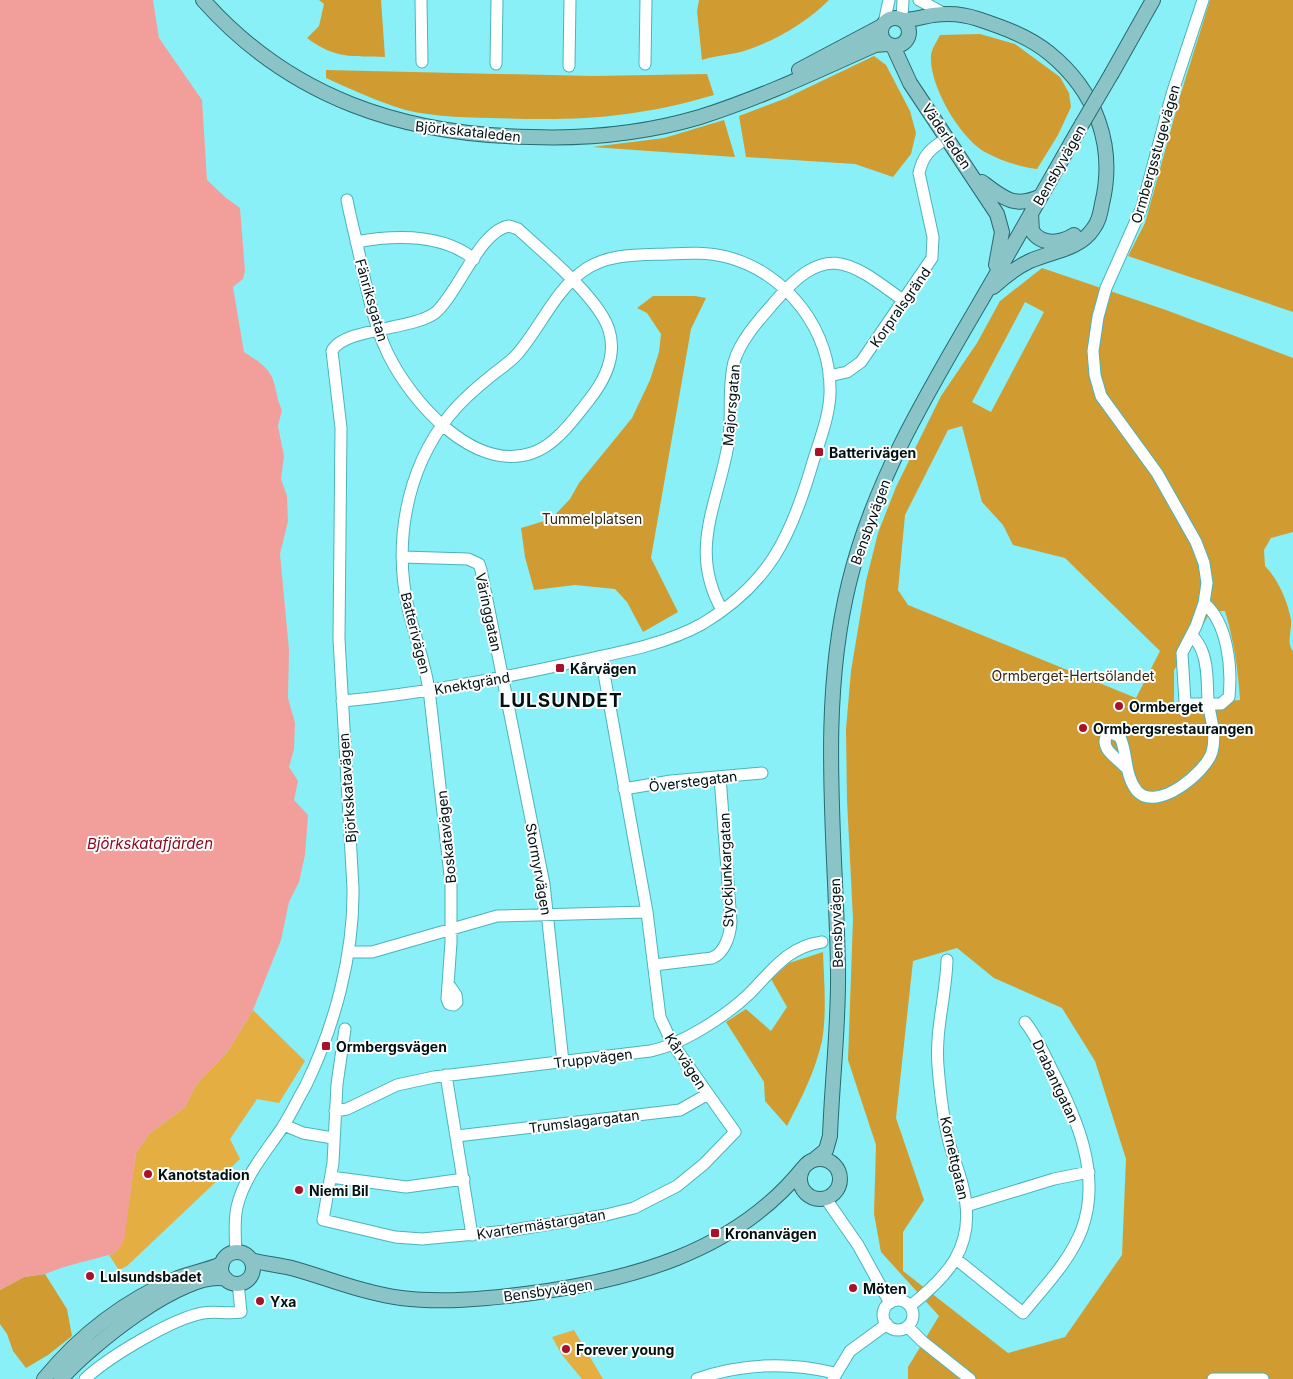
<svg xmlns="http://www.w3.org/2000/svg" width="1293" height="1379" viewBox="0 0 1293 1379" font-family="Inter,sans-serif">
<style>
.green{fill:#e5ae42}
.forest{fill:#d09c31;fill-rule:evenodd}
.water{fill:#f29f9c}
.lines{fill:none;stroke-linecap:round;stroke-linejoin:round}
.minor-casing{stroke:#4bb4bb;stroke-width:13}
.major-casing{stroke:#286b70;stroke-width:16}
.minor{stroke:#fff;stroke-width:11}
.major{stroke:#8bc4c7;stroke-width:14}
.major-bridge-casing{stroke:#286b70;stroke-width:16;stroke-linecap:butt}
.major-bridge{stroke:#8bc4c7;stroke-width:14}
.poi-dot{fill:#a9112a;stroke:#fdfdfd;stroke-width:2}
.labels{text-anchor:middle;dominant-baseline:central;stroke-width:4;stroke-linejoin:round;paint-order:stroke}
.street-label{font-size:14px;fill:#001113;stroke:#fdfdfd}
.poi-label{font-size:14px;font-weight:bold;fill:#001113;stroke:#fdfdfd;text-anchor:start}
.park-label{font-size:14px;fill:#342812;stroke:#fdfdfd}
.water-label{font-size:15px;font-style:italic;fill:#8c0d21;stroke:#fdfdfd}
.district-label{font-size:19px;font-weight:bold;letter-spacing:1px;fill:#001113;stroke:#fdfdfd}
</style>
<rect width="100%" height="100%" fill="#89f0f7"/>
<path class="green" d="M253,1010L305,1061L279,1103L257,1099L230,1139L240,1159L127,1266L119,1270L109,1255L113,1254L129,1201L136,1153L150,1133L185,1107L196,1085L228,1051Z
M574,1330L603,1379H582L562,1355L552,1337Z"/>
<path class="forest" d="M319,0H381L385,57C352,56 335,59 307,38L319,26L324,4Z
M699,0H829C807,22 777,40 747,50C733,55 717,55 702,60L697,11Z
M1210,0H1293V312L1128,256L1145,223L1181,93Z
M980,34L1015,44L1060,77L1069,93L1071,107L1058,135L1037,169C1017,166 1001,161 983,151C959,136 929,85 931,56C931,50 937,41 940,35Z
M874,56L886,65L910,111L916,133L911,154L893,177L855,164L746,157L739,116L784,99Z
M326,70L593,76L707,74L714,95C632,119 575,121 491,118C459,117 424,117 393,106C370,98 348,88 326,78Z
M724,120L735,157L592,147L664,138Z
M1042,268L1166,310L1293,358V532L1271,538L1264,550L1265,566C1278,579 1288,602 1291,620C1292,630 1286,644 1293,651V1379H908V1367L939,1316L881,1252L874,1214L876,1145L848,1060L853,919L847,800L846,729L851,671L866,581L878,533L896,487L941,396L977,343L1000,301ZM1025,302L1044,312L991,412L972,402ZM962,426L982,502L1003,525L1013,545L1065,558L1160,651L1136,698L908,605L898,590L905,515L948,430ZM1219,611H1225C1234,641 1238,669 1240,700L1174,705V670L1191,646L1208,616ZM957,948L994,978L1062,1008L1095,1061L1126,1159L1122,1255L1065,1337L1008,1353L903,1271V1232L924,1200L896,1118L913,961Z
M653,296H695L706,298L691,329L651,558L678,612L643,632L627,602L615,589L575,585L534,590L525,557L521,528L551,519L570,499L579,483L632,418L650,380L659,352L661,334L647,313L637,308Z
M823,952C824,981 827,1012 822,1041C815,1072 801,1099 787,1126L765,1101L764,1082L726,1022L746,1009L771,1031L787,1007L771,979L789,963Z
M45,1274L67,1309L72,1336L48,1355L26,1368L13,1351L7,1334L0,1324V1290L24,1277Z"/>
<path class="water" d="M0,0H153L159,38L202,100L207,180L225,197L240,208L245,271L243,279L233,287L244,352C256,360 270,367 274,383C277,393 277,400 282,410L278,426L284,456L281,479L287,496L288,521L280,554L289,650L288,698L295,723L294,749L289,767L298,781L294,800L308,815L305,855L299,882L289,902L281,940L253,1010L228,1051L196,1085L185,1107L150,1133L136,1153L124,1241L116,1253L64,1267L45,1274L24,1277L0,1290Z"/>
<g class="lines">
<g class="minor-casing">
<path id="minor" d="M421,0L422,62
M919,0L945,14
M1203,0L1172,94L1142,207L1106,288L1098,317L1093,351L1095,375L1101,396L1157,473L1196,542L1204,563L1207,583L1204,603L1196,626L1182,653L1185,702L1189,704H1221L1229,697C1232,668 1228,623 1204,603
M902,19L903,0
M884,23L889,0
M496,64L497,0
M645,64L646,0
M569,66L570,0
M356,242C395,235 441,233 474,259
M829,376L847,372L861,362L932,258L933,237L919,173C923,155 931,148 946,139
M402,557L468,559L479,564L481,570L544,884L563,1062
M722,610C688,550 718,504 728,445C733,417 727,389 734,362C740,341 758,321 772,305C825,242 846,258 904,301
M342,701C421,694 498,679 575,662C617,653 664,645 702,624C769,584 791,537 812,465C819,442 829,418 830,394C832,331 787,273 727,257C708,252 688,253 668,254C640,255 607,253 583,271C555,291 541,326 519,352C512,361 501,368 491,376C476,388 461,401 449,416C405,471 393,546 409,612C416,641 427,668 430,698L451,884V942L447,999L449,1004L454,1005L457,1002L456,995L449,985
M1127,769C1119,759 1097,748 1108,734L1112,733L1120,737C1128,754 1124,775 1137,791C1157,813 1206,772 1212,752C1217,734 1210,718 1208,700C1207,683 1208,666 1202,651C1200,645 1196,640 1192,635
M624,789L671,781L762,773
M348,952H372L497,916L647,912
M654,965L712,958C725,953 730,935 731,922L720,777
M345,1029L337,1084L333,1163L323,1220L395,1237L422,1239L507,1231L606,1215L634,1208L677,1186L704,1164L735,1132L672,1043L660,1017L647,912L601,657
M446,1075L472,1235
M335,1111L347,1109L397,1085L434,1077L650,1051C681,1045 726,1016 749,994C772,971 787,947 822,942
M284,1125L303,1133L333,1138
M457,1136L680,1110L708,1094
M331,1177L406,1187L464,1179
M826,1199L858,1245L890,1303
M966,1206L1054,1179L1089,1172
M236,1252C235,1237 234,1221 237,1207C244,1177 265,1153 282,1128C291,1114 298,1099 306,1085C335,1025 354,954 353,888L339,639L341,428L332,351C343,328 412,330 435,313C457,295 480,230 509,226L518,229C543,252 599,298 609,330C617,356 605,380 589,400C574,419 556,445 532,453C473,473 411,401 388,354C374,325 368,294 361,263C357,242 351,221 347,200
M956,1259L1023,1313C1044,1287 1070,1261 1082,1229C1102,1174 1076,1116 1051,1068C1043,1052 1036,1035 1025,1022
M883 1315a15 15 0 1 1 30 0a15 15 0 1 1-30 0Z
M910,1306C947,1277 974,1248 965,1197C962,1178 954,1160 949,1142C943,1118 940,1091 938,1066C935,1030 946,996 947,960
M908,1327L922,1341L970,1379
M85,1379C107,1358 173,1318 203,1313C215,1311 228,1314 241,1312L238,1283
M697,1379C743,1363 789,1362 835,1373
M833,1379L850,1351L887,1324
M1213,1379H1263"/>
</g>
<g class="major-casing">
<path id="major" d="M203,0C290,98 403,135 531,137C587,139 646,133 700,117C760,98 817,71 875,45L887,44
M881 32a14 14 0 1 1 28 0a14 14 0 1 1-28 0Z
M903,20C913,20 922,17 933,15C947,13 964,14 978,19C1002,27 1028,36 1049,53C1096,91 1116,146 1102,204C1100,214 1099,221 1093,229C1079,250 1052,251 1030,261C1017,267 1004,277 993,287
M893,46L910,83L997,214L1002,232L996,265
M799,70L882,26
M1112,73L1153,0
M982,182C1003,198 1015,209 1041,196
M1031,214L1032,231C1042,246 1061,243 1074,235
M800 1179a20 20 0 1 1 40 0a20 20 0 1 1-40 0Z
M815,1159L826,1150L830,1136C832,1080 839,1024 838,969C836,841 818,709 849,583C873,483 926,395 978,306C1013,246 1047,185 1082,124
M221 1268a16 16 0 1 1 32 0a16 16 0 1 1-32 0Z
M251,1260C265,1264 281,1265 295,1269C330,1279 364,1293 401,1298C442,1303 484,1299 525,1294C628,1281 735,1253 803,1168
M44,1379C80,1335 126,1300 178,1278C192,1273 207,1270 222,1264
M61,1379C88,1348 184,1269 226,1279"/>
</g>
<use href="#minor" class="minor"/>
<use href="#major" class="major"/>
<g class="major-bridge-casing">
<path id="major-bridge" d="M1082,124L1112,73"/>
</g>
<use href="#major-bridge" class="major-bridge"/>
</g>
<g class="poi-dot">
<rect x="814" y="447" width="10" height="10" rx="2.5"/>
<rect x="555" y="663" width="10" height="10" rx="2.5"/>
<circle cx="1119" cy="706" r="5"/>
<circle cx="1083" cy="728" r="5"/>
<rect x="321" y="1041" width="10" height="10" rx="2.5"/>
<circle cx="148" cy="1174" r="5"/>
<circle cx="299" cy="1190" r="5"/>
<rect x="710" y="1228" width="10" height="10" rx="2.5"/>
<circle cx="90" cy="1276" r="5"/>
<circle cx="853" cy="1288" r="5"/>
<circle cx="260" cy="1301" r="5"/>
<circle cx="566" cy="1349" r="5"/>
</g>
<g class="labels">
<g class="street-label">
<text transform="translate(468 131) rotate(6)">Björkskataleden</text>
<text transform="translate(947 136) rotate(56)">Väderleden</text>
<text transform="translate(1155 154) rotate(-74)">Ormbergsstugevägen</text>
<text transform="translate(1059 165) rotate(-60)">Bensbyvägen</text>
<text transform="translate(372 300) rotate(74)">Fänriksgatan</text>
<text transform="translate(900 307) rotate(-55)">Korpralsgränd</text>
<text transform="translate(731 405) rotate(-85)">Majorsgatan</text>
<text transform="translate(870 522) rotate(-70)">Bensbyvägen</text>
<text transform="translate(489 612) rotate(78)">Väringgatan</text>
<text transform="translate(416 633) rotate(76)">Batterivägen</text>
<text transform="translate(472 683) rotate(-10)">Knektgränd</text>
<text transform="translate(693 781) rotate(-7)">Överstegatan</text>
<text transform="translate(347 788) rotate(-94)">Björkskatavägen</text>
<text transform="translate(446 837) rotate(-96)">Boskatavägen</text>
<text transform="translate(539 869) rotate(80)">Stormyrvägen</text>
<text transform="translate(726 870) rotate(-92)">Styckjunkargatan</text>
<text transform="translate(836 923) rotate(-92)">Bensbyvägen</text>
<text transform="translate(593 1058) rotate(-7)">Truppvägen</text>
<text transform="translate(686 1061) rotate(57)">Kårvägen</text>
<text transform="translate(1056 1081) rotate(65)">Drabantgatan</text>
<text transform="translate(584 1121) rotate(-7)">Trumslagargatan</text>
<text transform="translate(955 1158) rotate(77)">Kornettgatan</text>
<text transform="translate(541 1224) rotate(-9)">Kvartermästargatan</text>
<text transform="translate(548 1290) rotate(-8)">Bensbyvägen</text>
</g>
<g class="poi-label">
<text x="829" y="452">Batterivägen</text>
<text x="570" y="668">Kårvägen</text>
<text x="1129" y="706">Ormberget</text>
<text x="1093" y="728">Ormbergsrestaurangen</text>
<text x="336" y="1046">Ormbergsvägen</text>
<text x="158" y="1174">Kanotstadion</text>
<text x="309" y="1190">Niemi Bil</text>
<text x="725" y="1233">Kronanvägen</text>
<text x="100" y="1276">Lulsundsbadet</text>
<text x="863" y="1288">Möten</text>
<text x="270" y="1301">Yxa</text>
<text x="576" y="1349">Forever young</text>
</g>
<g class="park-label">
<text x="592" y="518">Tummelplatsen</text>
<text x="1073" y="675">Ormberget-Hertsölandet</text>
</g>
<g class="water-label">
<text x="150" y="843">Björkskatafjärden</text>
</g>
<g class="district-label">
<text x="561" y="700">LULSUNDET</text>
</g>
</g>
</svg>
